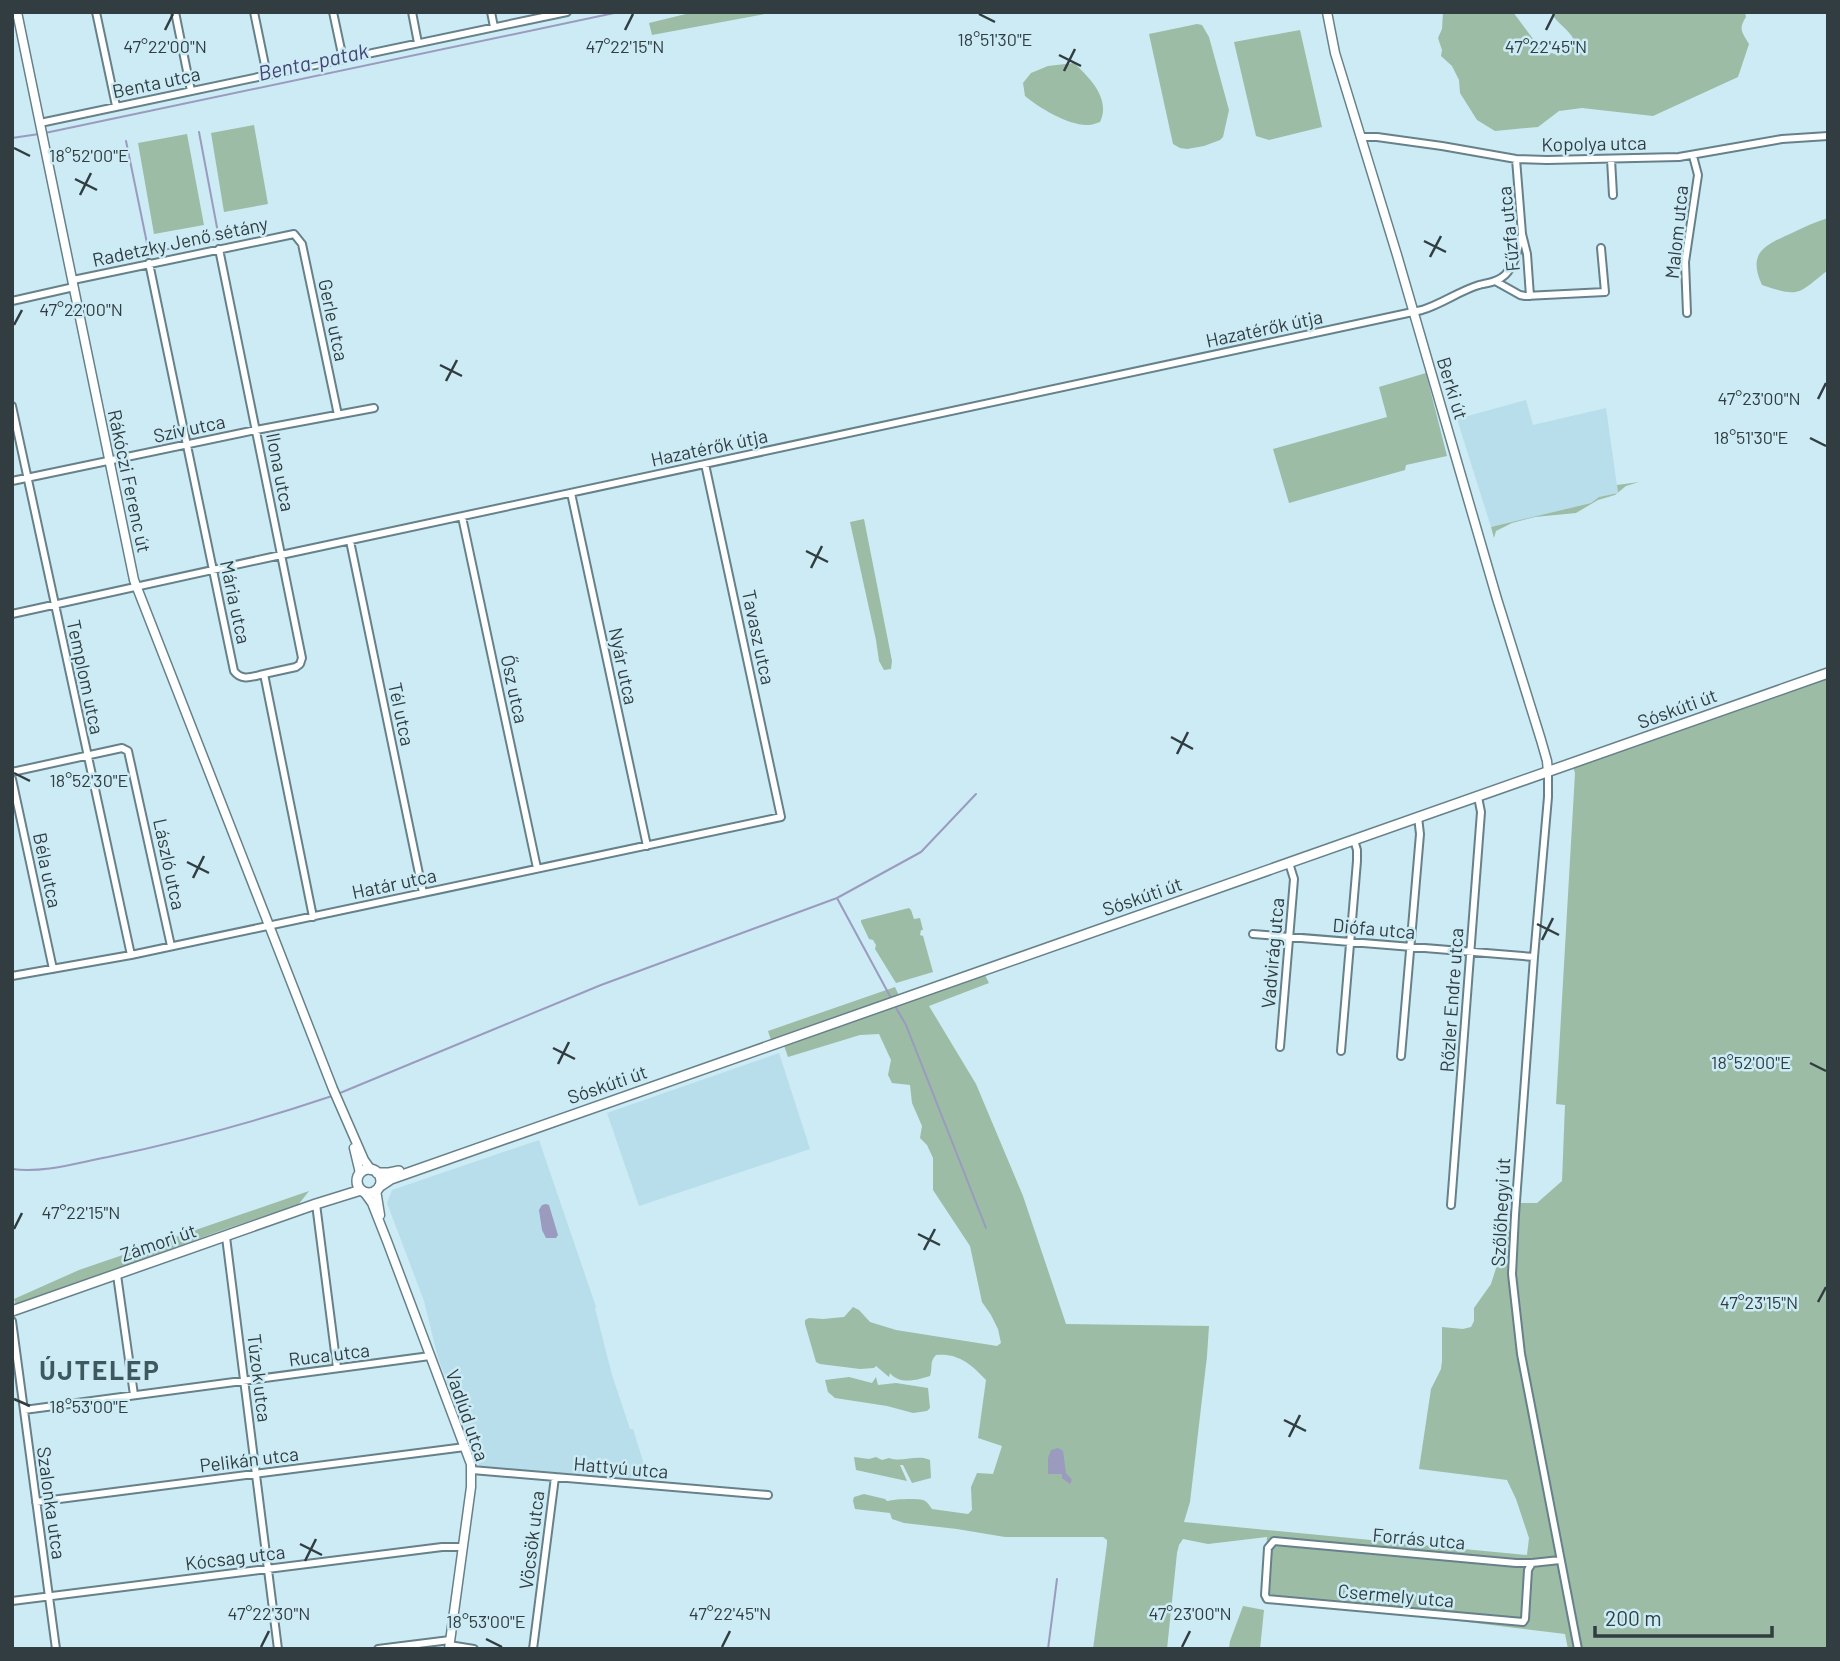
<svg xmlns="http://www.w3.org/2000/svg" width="1840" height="1661" viewBox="0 0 1840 1661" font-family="Barlow,sans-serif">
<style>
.built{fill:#b7deea}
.green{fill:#9cbca5}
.water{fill:#9a9bbf}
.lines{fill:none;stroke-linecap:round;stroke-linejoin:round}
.stream{stroke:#9a9bbf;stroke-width:2}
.minor-casing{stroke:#66818a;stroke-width:10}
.tertiary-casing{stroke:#66818a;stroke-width:11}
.secondary-casing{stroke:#66818a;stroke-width:12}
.minor{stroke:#fff;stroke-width:6}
.tertiary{stroke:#fff;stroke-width:8}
.secondary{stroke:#fff;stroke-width:9}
.ticks{fill:none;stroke:#313d41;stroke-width:2.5}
.labels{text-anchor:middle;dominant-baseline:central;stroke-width:5;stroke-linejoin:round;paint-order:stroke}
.street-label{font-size:19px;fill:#313d41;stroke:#ccebf4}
.water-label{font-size:21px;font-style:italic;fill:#454375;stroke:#ccebf4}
.district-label{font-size:26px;font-weight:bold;letter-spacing:2px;fill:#3e5860;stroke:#ccebf4}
.ticks-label{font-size:18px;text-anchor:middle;fill:#313d41;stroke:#ccebf4;stroke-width:5;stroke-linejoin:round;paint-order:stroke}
</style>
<rect width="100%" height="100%" fill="#ccebf4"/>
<path class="built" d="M1526,400L1533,425L1606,408L1618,493L1599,497L1591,503L1491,527L1457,419Z
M779,1053L810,1149L639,1206L607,1113Z
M539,1140L596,1307L595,1308L612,1375L630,1429H633L647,1474L635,1473L630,1478L609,1477L603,1479L480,1467L438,1358L424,1301L387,1203L392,1190Z"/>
<path class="green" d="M694,12H776L652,35L649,23Z
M1443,12H1513L1542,51L1560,55L1569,51L1574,40C1568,28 1557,24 1551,12H1745L1746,17C1738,29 1742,32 1749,44L1738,77L1653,116L1582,108L1559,111L1538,127L1495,131L1477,120L1460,93L1459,80L1452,66L1441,56L1442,50L1438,38L1442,29Z
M1197,24L1202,25L1209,37L1229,110L1223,137L1220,140L1204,146L1187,149L1180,148L1173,144L1149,34Z
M1300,30L1322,127L1269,140L1256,136L1234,42Z
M1074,63C1090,78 1111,99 1100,122C1096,123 1092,125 1088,125C1070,126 1039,108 1025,96L1023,83L1031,73L1048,66Z
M254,125L268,204L224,212L211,133Z
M187,134L204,225L154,234L138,143Z
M1828,218V270C1798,294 1800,298 1762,285C1747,252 1765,245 1792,233C1804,227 1815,222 1828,218Z
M1426,373L1447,456L1406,465L1405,470L1289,503L1273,449L1387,417L1379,387Z
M1639,482L1626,486L1615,495L1598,500L1576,513L1535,517L1512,523L1496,531L1494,538L1491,527L1591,503L1599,497L1618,493L1617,485Z
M864,519L892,661L891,669L884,670L879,661L876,640L850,522Z
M1828,670V1649H1568L1565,1634L1263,1597L1267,1537L1208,1544L1183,1539L1179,1545L1177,1553L1167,1649H1093L1107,1544V1540L1103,1537H1005L957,1529L904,1523L892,1519L890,1513L855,1509L853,1501L854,1497L864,1494L885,1499L887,1501C894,1499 916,1498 923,1500C928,1502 929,1505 932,1509L968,1514L972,1510L971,1487L977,1473L993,1474L1002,1446L978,1438L986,1380C971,1364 958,1353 936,1355C929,1362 933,1368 930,1376C918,1380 899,1385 890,1373L889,1377L876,1366L874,1368L860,1369L820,1364L816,1362L805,1324V1320L809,1318L823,1319L844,1317L853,1307L859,1310L870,1322L896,1330L997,1346L1001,1343L998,1329L991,1315L982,1302L970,1246L933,1190V1158L927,1145L920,1138L922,1126L912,1103L910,1085L892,1083L888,1075L891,1060L879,1034L860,1035L788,1057L781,1037L771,1040L768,1031L895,987L903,1004L985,975L989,983L929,1006L976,1084L1023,1196L1066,1324L1209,1326L1207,1356L1190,1502L1184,1522L1527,1555L1529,1538L1516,1499L1507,1480L1419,1469L1431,1389L1441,1369L1442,1361V1327L1463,1329L1471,1327L1474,1321V1308L1491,1284L1498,1262L1501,1231L1516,1233L1518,1203H1537L1562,1181L1565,1105L1556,1104L1575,773L1571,761Z
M909,908L911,910L914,919L920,918L923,930H921L920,935L923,936L933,972L896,983L875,949L876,945L873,940L869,939L861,922V920Z
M309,1191L298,1205L220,1231L16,1305L14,1299L79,1270Z
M849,1377L872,1383L876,1377L878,1385L896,1383L928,1388L930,1408L927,1411L913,1413L887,1406L835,1398L828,1392L825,1380Z
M854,1457L869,1459L876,1457L882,1460L889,1458C902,1463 917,1454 930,1460L931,1478L912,1483L903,1465H900L907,1481L856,1470Z
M1243,1606L1264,1610L1260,1649H1229L1230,1641Z"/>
<path class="water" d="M546,1204L549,1205L558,1235L556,1238H546L542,1230L539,1210L542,1205Z
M1058,1448L1063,1451L1066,1473L1072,1480L1070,1484L1062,1478V1474H1048V1458L1051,1450Z"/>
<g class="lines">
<path class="stream" d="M199,132L219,238
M45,133L619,12
M12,138L39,134
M126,141L149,253L226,237
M231,236L258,231
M837,898L891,998
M895,1006L906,1025L986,1228
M340,1093L601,985L837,898L921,852L976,794
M12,1169C45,1173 76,1163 108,1157C184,1141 258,1121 332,1096
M1048,1649L1057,1579"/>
<g class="minor-casing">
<path id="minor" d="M96,12L116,106
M175,12L191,91
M254,12L267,75
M333,12L343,59
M412,12L418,43
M491,12L494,27
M40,123L567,12
M1361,137H1377L1442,146L1516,159L1547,160L1679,157L1782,139L1828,136
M1516,159L1522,234L1527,254L1530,296
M1611,159L1613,195
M219,249L302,658L300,664L296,667L264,674
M149,263L234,671C242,682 254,676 264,674L313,917
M73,280L294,234L302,244L338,415
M1495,281L1520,295L1525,296L1605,292L1601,248
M12,301L74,287
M1687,313L1685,262L1698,175L1693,156
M12,406L131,955
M12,481L256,430L374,408
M571,493L647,846
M462,517L537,868
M350,541L423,893
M12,614L281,555L1422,310C1442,304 1459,291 1479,285C1487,283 1498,282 1505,275C1515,265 1518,248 1522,234
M12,772L122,748L128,751L171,946
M1548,772V797L1534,957L1515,1215L1512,1274L1521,1354L1578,1649
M12,779L53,969
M1253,934L1534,957
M12,976L131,955L781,817L705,464
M1280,1047L1294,879L1289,863
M1341,1051L1357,861V850L1354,840
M1401,1056L1420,834L1418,817
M316,1204L337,1368
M1451,1205L1481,812L1478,797
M226,1237L278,1649
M117,1275L134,1395
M12,1321L56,1649
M24,1410L430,1356
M472,1470L768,1495
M36,1502L465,1447
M1532,1563L1528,1570L1525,1619L1523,1622L1267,1599L1265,1595L1268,1548L1274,1541L1516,1563H1532L1560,1560
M12,1601L442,1547H462
M449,1645L474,1649
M378,1649L450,1640
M533,1649L555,1477"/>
</g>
<g class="tertiary-casing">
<path id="tertiary" d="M17,12L134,580L333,1089L364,1160L371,1170
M1327,12L1335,53L1397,255L1497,599L1541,740L1547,761L1548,772
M354,1148L360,1173
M376,1190L380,1215
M364,1192L372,1203L387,1241L471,1464V1487L449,1649"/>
</g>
<g class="secondary-casing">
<path id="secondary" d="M357 1181a12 12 0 1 1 24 0a12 12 0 1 1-24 0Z
M377,1173H389L399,1171
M379,1187L391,1179L1828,673
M12,1311L316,1204L361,1190"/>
</g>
<use href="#minor" class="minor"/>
<use href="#tertiary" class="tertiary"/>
<use href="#secondary" class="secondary"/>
</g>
<path class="ticks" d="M979,14L995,22M165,30L173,14M625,30L633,14M1546,30L1554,14M1059,55L1081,66M1064,71L1075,49M14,148L30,156M75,179L97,190M80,195L91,173M1424,241L1446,252M1430,257L1441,236M14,325L22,310M440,365L462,376M446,381L457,360M1818,399L1826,383M1810,438L1826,446M806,551L828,562M811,568L822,546M1171,737L1193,749M1177,754L1188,732M14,773L30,781M187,862L209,873M193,878L204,856M1537,924L1559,935M1542,940L1553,918M553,1048L575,1059M1810,1063L1826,1071M558,1064L569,1042M14,1229L22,1213M918,1234L940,1245M924,1250L935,1229M1818,1302L1826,1287M14,1399L30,1406M1284,1420L1306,1431M1289,1437L1300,1415M300,1544L322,1555M305,1561L316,1539M486,1639L502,1647M261,1647L269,1631M722,1647L730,1631M1182,1647L1190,1631"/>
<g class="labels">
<g class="street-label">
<text transform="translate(156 82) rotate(-12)">Benta utca</text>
<text transform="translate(1594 143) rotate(-1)">Kopolya utca</text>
<text transform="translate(1508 229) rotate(-96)">Fűzfa utca</text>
<text transform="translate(1676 232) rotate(-84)">Malom utca</text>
<text transform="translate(180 241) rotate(-12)">Radetzky Jenő sétány</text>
<text transform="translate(334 320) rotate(78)">Gerle utca</text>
<text transform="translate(1264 328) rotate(-12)">Hazatérők útja</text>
<text transform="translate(1453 388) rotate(73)">Berki út</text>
<text transform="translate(189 428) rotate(-12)">Szív utca</text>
<text transform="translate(709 447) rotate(-12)">Hazatérők útja</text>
<text transform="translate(281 472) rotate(79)">Ilona utca</text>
<text transform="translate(130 481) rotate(78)">Rákóczi Ferenc út</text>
<text transform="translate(236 602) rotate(78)">Mária utca</text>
<text transform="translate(759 637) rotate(78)">Tavasz utca</text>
<text transform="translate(624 666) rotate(78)">Nyár utca</text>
<text transform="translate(86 677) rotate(78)">Templom utca</text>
<text transform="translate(515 689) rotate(78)">Ősz utca</text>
<text transform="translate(1677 708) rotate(-20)">Sóskúti út</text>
<text transform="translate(402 714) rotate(78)">Tél utca</text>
<text transform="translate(170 864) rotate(78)">László utca</text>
<text transform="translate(48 870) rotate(78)">Béla utca</text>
<text transform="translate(394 883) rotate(-12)">Határ utca</text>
<text transform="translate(1142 896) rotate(-19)">Sóskúti út</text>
<text transform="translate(1374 928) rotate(5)">Diófa utca</text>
<text transform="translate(1272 953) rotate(-85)">Vadvirág utca</text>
<text transform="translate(1451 1000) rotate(-86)">Rőzler Endre utca</text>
<text transform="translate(607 1084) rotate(-19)">Sóskúti út</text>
<text transform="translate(1500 1212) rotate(-87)">Szőlőhegyi út</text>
<text transform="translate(158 1242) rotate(-19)">Zámori út</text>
<text transform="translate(329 1354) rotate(-7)">Ruca utca</text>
<text transform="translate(260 1378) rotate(83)">Túzok utca</text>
<text transform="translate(468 1415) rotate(71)">Vadlúd utca</text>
<text transform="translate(249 1459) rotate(-7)">Pelikán utca</text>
<text transform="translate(621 1467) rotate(5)">Hattyú utca</text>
<text transform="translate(52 1503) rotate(82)">Szalonka utca</text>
<text transform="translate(1419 1538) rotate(5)">Forrás utca</text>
<text transform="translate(531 1540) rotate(-83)">Vöcsök utca</text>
<text transform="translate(235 1557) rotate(-7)">Kócsag utca</text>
<text transform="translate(1396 1595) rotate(5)">Csermely utca</text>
</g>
<g class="water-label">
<text transform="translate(313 61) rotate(-12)">Benta-patak</text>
</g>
<g class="district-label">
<text x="100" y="1369">ÚJTELEP</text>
</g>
</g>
<g class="ticks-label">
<text x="995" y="46">18°51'30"E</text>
<text x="165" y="53">47°22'00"N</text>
<text x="625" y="53">47°22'15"N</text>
<text x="1546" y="53">47°22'45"N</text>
<text x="89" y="162">18°52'00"E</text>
<text x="81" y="316">47°22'00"N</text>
<text x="1759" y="405">47°23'00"N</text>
<text x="1751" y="444">18°51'30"E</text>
<text x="89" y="787">18°52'30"E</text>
<text x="1751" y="1069">18°52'00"E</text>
<text x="81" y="1219">47°22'15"N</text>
<text x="1759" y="1309">47°23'15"N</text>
<text x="89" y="1413">18°53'00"E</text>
<text x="269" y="1620">47°22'30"N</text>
<text x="730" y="1620">47°22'45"N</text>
<text x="1190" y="1620">47°23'00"N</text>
<text x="486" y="1628">18°53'00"E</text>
</g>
<rect width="1840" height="1661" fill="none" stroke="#313d41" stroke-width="28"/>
<path d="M1595 1626v10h177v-10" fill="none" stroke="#313d41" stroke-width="3.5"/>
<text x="1605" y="1626" font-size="21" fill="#313d41" stroke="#ccebf4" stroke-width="5" paint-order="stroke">200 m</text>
</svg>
